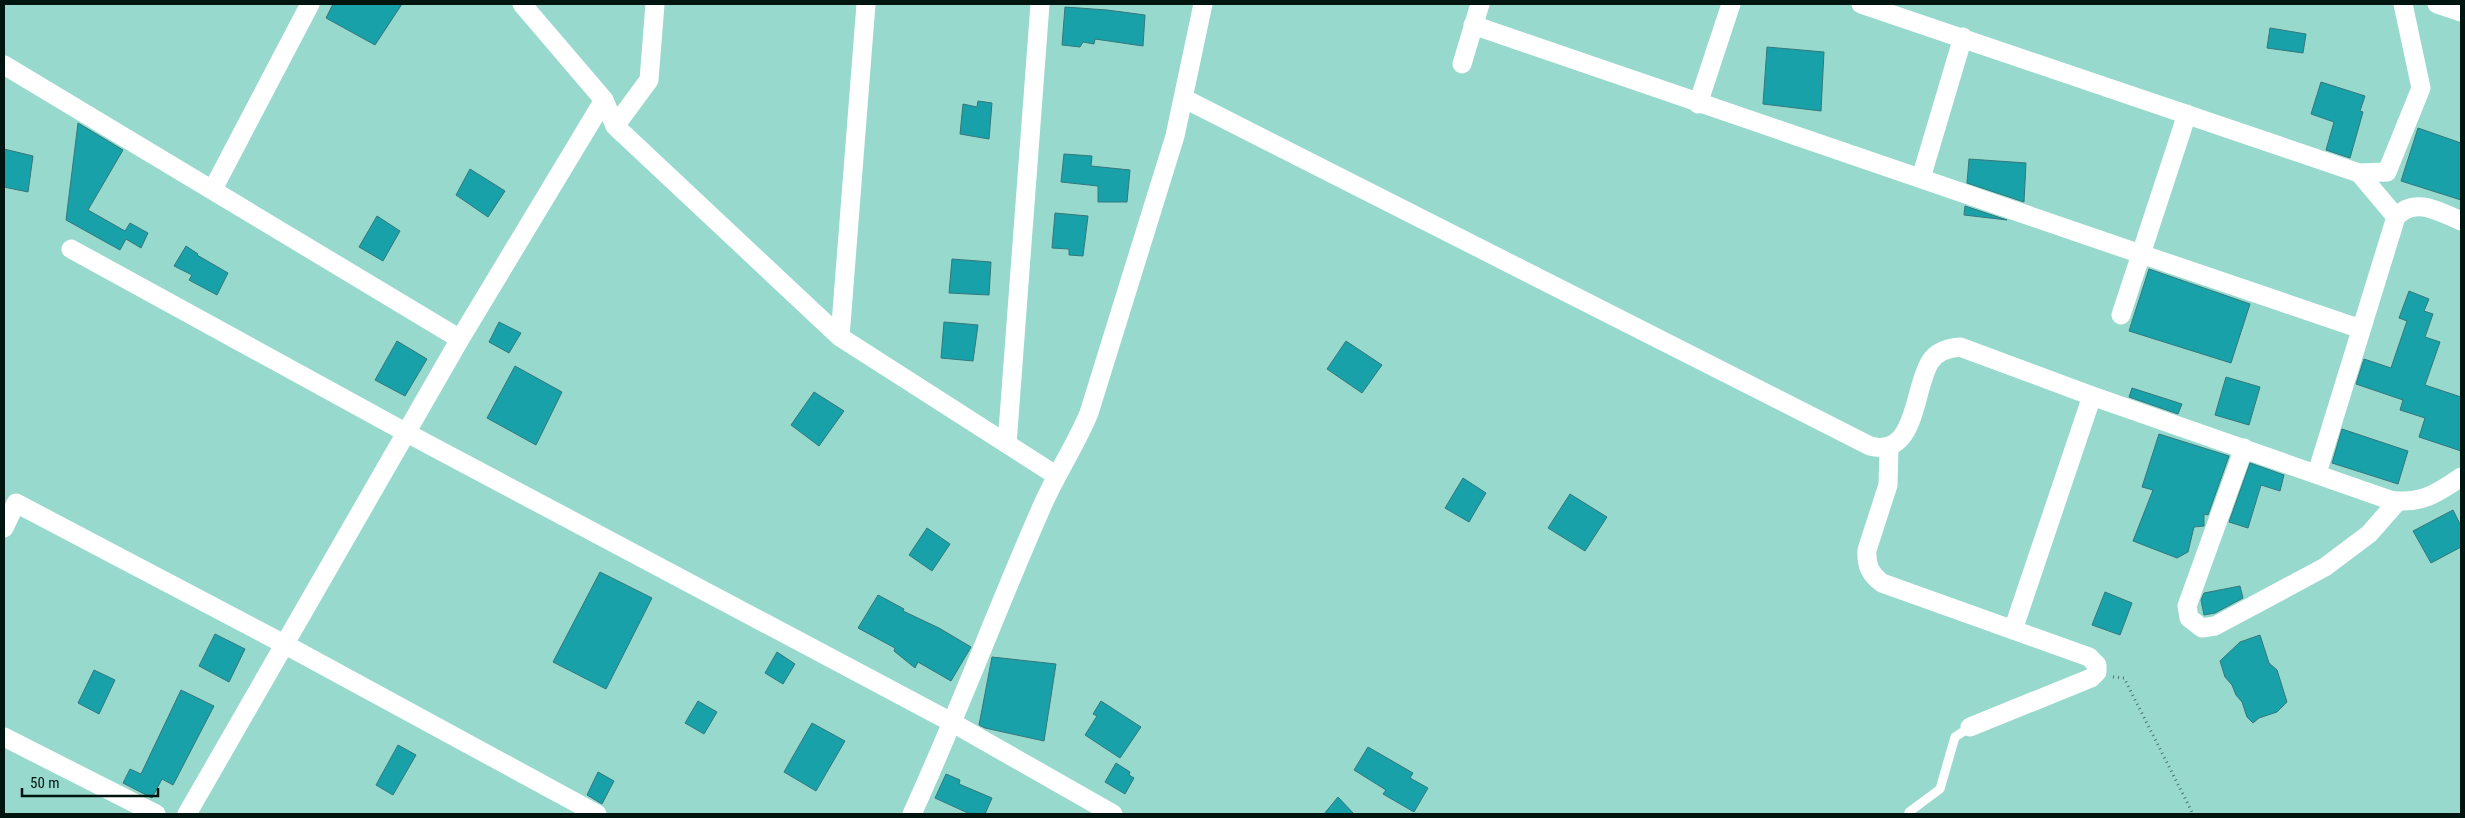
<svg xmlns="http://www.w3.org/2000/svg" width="2465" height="818" viewBox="0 0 2465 818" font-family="'Roboto Condensed',sans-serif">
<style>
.building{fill:#18a1a8;stroke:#34787c}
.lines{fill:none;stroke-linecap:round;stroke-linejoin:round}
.path{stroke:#4b756d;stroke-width:3;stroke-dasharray:1 4;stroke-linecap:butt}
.lane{stroke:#fff;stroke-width:9}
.street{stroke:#fff;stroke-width:19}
</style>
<rect width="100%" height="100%" fill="#98d9cd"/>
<path class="building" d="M333,4H402L375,45L326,18Z
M1065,7L1107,10L1145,15L1143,46L1095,39L1094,44L1083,42L1080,47L1062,45Z
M2270,28L2306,34L2303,53L2267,48Z
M1767,47L1824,52L1821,111L1763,104Z
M2321,82L2365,96L2360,111L2363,112L2350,158L2326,150L2334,122L2311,114Z
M978,101L992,103L989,139L960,134L963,104L977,107Z
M78,123L123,150L88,210L125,231L130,223L148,233L141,248L126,239L120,250L66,220Z
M2418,128L2461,143V200L2401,181Z
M4,149L33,156L28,192L4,187Z
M1064,154L1092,156L1091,166L1130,170L1127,202H1098V186L1061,182Z
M1969,159L2026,163L2024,202L1967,183Z
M470,169L505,191L488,217L456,195Z
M1965,206L2007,220L1964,215Z
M1055,213L1088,216L1083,256L1069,255V249L1052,248Z
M377,216L400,231L383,261L359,247Z
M186,246L198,254L197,255L228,273L217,295L189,280L192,275L174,266Z
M952,259L991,262L989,295L949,293Z
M2149,269L2250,304L2231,363L2129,331Z
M2409,291L2429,299L2424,311L2433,314L2425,337L2440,342L2425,385L2461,397V451L2419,437L2425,418L2400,410L2403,400L2356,384L2364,359L2391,368L2407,321L2399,318Z
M499,322L521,333L509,353L489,342Z
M944,322L978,325L973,361L941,358Z
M397,341L427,359L405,396L375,380Z
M1346,341L1382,365L1362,393L1327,369Z
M515,366L562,392L536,445L487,418Z
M2226,377L2260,387L2249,425L2215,415Z
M2132,388L2182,404L2178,414L2129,397Z
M814,392L844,411L819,446L791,425Z
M2342,429L2408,451L2398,484L2332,463Z
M2159,434L2229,456L2208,515L2204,514V526L2194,527L2188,552L2177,558L2133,541L2153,490L2142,487Z
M2250,463L2284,475L2280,491L2261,485L2248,528L2229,522Z
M1463,478L1486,493L1469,522L1445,508Z
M1570,494L1607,517L1585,551L1548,528Z
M2453,510L2461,526V547L2431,563L2413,531Z
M927,528L950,544L932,571L909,555Z
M600,572L652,598L606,689L553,662Z
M2240,586L2243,598L2215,613L2204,615L2201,600L2204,593Z
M2105,592L2132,603L2120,635L2092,625Z
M878,595L904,609L903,611L939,628L971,647L951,681L918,662L915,668L894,651L895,648L858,628Z
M215,634L245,649L229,682L199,666Z
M2260,635L2269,663L2277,670L2287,702L2277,712L2259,718L2253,723L2247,717L2242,702L2236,695L2232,685L2225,677L2220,661L2240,642Z
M777,652L795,664L783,684L765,673Z
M992,657L1056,664L1044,741L985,728L979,725Z
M94,670L115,680L99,714L78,703Z
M181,690L214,706L173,785L162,779L152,798L123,783L130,769L141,774Z
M698,701L717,712L704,734L685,723Z
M1101,701L1141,727L1120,758L1085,735L1097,716L1093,714Z
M812,723L845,741L816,791L784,772Z
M398,745L416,755L393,795L376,785Z
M1368,747L1413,773L1410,778L1428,788L1414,812L1383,794L1386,790L1354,770Z
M1116,763L1130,772L1129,775L1134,778L1125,794L1105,782Z
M598,772L614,781L602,804L587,795Z
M946,774L960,780L959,784L992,798L985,814H970L935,798Z
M1338,797L1354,814H1324Z"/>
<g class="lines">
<path class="path" d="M2113,677L2124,678L2193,814"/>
<path class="lane" d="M1909,812L1940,789L1955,737L1970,727"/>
<path class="street" d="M522,4L604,100L615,126L840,337L1057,476
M1861,4L2359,173
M2437,4L2461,12
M1473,25C1769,128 2065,228 2361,329
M1462,64L1480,4
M4,65L460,339
M1185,99L1870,446C1917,458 1913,389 1930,362C1936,352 1948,348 1960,347L2092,396L2390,500C2420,505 2438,493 2461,477
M1698,104L1731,4
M615,126L649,80L655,4
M1921,178L1963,37
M213,189L310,4
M2396,217L2359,173L2387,172L2421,88L2403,4
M71,249L405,432L953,723L1113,814
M2121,315L2187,114
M840,337L866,4
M1007,444L1040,4
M1889,447L1888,485L1867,550C1866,565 1870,574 1882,583L2089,657L2097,665V672L2091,678L1970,727
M2244,448L2187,606L2189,618L2202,628L2215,626L2325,567L2369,534L2398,501
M2317,473L2396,217C2415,196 2440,212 2461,221
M4,528L16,503L284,644L597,814
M2013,630L2092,396
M4,737L156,814
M187,814L460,339L604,100
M912,814C958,714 996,611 1040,511C1054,477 1075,447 1089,413L1175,136L1203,4"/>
</g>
<rect width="2465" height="818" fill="none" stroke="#001410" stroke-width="10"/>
<path d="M22 788v8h136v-8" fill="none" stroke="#001410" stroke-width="2.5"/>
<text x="30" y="788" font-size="15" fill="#001410" stroke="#98d9cd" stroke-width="4" paint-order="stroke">50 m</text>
</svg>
